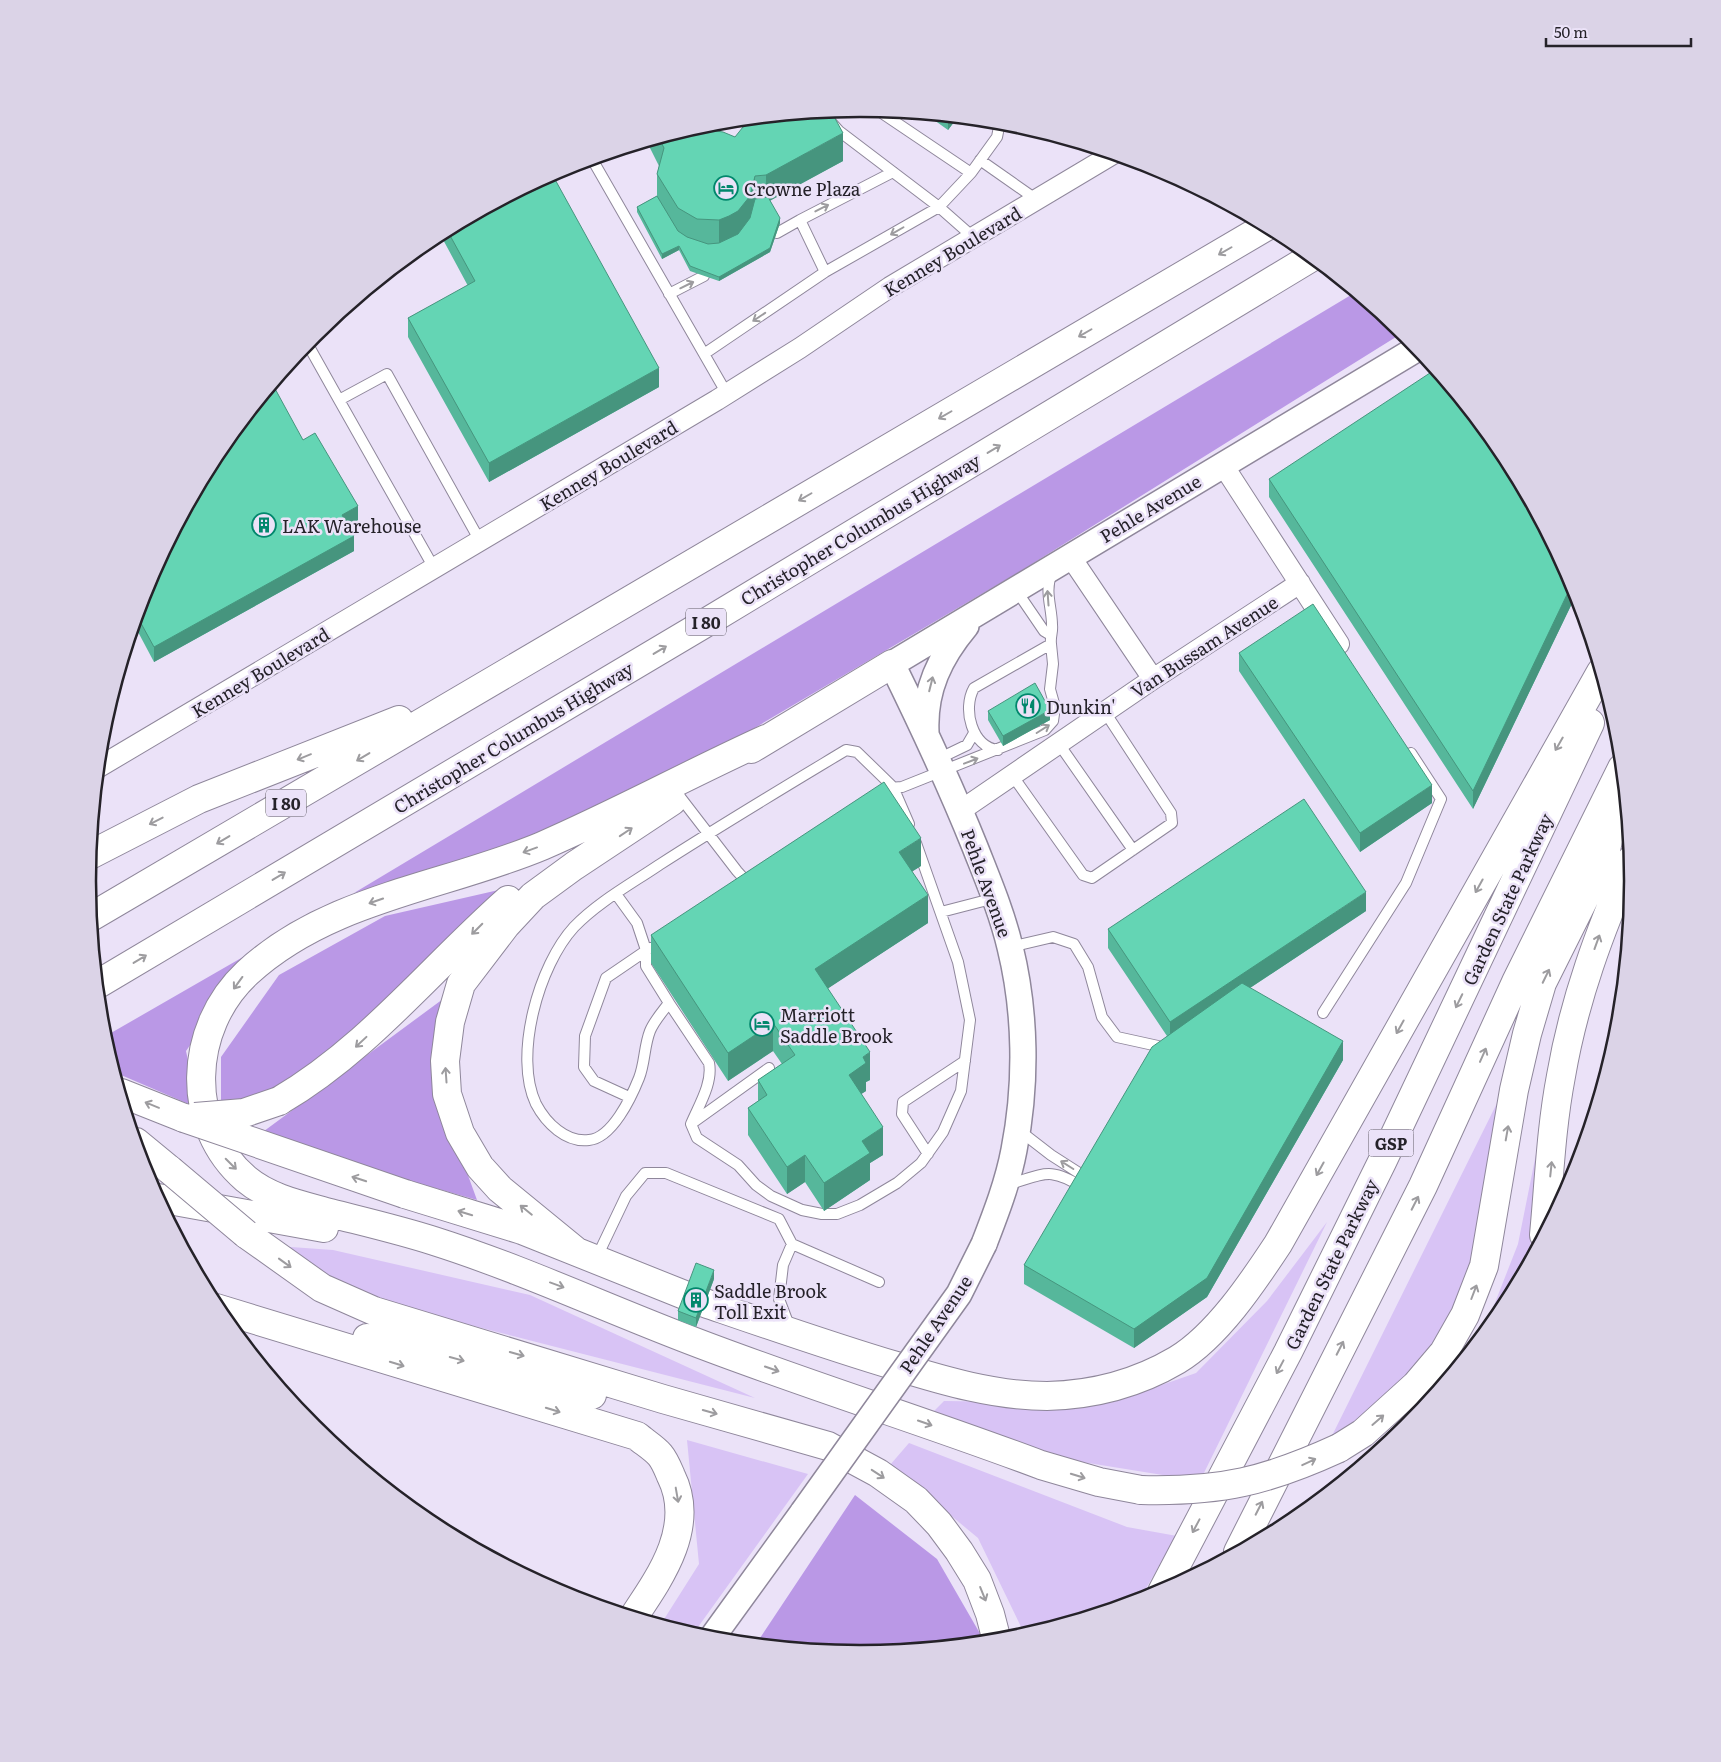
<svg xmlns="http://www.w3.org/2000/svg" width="1721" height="1762" viewBox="0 0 1721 1762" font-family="Literata,serif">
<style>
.green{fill:#d8c3f5}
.forest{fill:#ba98e6}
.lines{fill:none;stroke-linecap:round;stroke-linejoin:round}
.service-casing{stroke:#8f879b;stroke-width:12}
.minor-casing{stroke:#8f879b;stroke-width:22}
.tertiary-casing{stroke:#8f879b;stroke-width:28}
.motorway-casing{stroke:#8f879b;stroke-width:30}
.service{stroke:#fff;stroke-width:10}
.minor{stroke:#fff;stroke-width:20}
.tertiary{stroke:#fff;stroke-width:25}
.motorway{stroke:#fff;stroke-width:28}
.tertiary-bridge-casing{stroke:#8f879b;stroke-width:28;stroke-linecap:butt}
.motorway-bridge-casing{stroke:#8f879b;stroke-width:30;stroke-linecap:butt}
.tertiary-bridge{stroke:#fff;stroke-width:25}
.motorway-bridge{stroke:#fff;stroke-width:28}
.wall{fill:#56b79b}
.shaded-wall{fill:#46957e}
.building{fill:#64d5b4;stroke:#46957e}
.oneway{stroke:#9d9c9f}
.labels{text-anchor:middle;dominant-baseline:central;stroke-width:5;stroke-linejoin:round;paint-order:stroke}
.shield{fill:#ebe2f8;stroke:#605c67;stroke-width:1}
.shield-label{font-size:16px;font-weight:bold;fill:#252229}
.poi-label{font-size:18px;fill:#252229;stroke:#ebe2f8;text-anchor:start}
.street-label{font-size:18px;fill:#252229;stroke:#ebe2f8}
.rim{fill:none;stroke:#252229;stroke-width:2.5}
</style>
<rect width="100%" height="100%" fill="#ebe2f8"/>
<path class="green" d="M1503,1091L1471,1279L1432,1382L1368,1447L1312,1476Z
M1546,1104L1528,1265L1503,1311L1482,1336L1518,1244Z
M1327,1222L1200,1481L1020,1452L929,1416L944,1401L1110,1403L1196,1373L1267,1301Z
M277,1246L333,1250L530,1295L755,1398L373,1300Z
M687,1440L808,1474L693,1634L661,1624L699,1564Z
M909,1443L1127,1527L1177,1536L1139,1600L1025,1635L978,1538L890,1465Z"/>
<path class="forest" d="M1356,292L1404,332L1019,572L702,759L531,844L354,893Z
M503,889L299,1085L221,1108V1057L279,975L385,916Z
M257,949L186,1051L198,1108L114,1072L104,1037Z
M443,999L439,1096L477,1200L256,1137Z
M855,1495L937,1559L982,1637L981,1642L860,1654L756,1644Z"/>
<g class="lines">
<g class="service-casing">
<path id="service" d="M822,112L839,131L939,207L971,173L876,109
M592,159L727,394
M980,160L1037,200
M971,173L997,137L1000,122
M777,233L800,220
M825,272L800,220L893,172
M669,294L704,276
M307,343L339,400
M704,354L825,272L939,207L973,237
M434,568L339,400L387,374L480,541
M1016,590L1044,631L1049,634
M1059,744L1133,850
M998,750C972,747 962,709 974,688L1051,644C1050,636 1053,632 1052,625C1052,607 1044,591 1052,573
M938,759L967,745L974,733
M1012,775L1083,875L1092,878L1172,823L1171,813L1105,712
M889,788L902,787L1045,730L1053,721L1055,707L1050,689L1053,664L1051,644
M677,793L737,871L746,881L751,877
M616,894L637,923L646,950V966L669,1003C663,1011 654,1021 650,1031C644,1046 645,1063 639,1078C631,1098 612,1138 589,1140C566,1143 546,1123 536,1104C513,1056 539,965 574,927C598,902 631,884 659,865C721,825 783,788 846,750L857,752L893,787L909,824
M941,912L995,898
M1010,947L1053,937L1074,944L1088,967L1102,1017L1117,1037L1158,1046L1163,1052
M669,1003L709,1063C713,1083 699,1105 691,1124L697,1138L738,1165L756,1185L771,1196L802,1210L822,1214H837L860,1205L897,1183L921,1163L943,1132L961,1091L970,1020L958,962L916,843
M1323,1013L1406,883L1441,799L1411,753
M629,1097L594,1081L584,1067L585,1036L606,978L650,948
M691,1124L769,1068
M1020,1131L1051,1155L1090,1180
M928,1154L902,1114L903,1102L965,1061
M1007,1185C1045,1174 1049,1166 1084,1188
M596,1259L626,1196L645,1173H666L779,1219L792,1244L879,1282
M790,1328L779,1299L783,1265L792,1244"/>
</g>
<g class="minor-casing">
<path id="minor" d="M1223,465L1339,644
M1070,556L1153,679
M99,767L717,400L800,348L890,287L1113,154
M960,811L1153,679L1300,583"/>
</g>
<g class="tertiary-casing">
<path id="tertiary" d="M926,732C924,690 940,657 966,626
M984,1244C996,1213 1008,1182 1014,1150C1027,1084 1026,1012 1010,947C1002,913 988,880 975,847C950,785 922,725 892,664L1418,348
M711,1639L803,1512"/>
</g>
<g class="motorway-casing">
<path id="motorway" d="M766,739C691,773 618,813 542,846C444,887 328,898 247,973C188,1028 184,1126 246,1179C270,1199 301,1205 330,1213C365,1222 400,1230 434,1241C519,1268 599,1305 682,1337C800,1383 922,1420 1041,1465L1099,1482L1141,1490
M751,749L892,664
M90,855L199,799L399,720
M91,917L1267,226
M98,984L702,625L1312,257
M121,1093L184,1118
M279,1101C368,1049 431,968 508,900
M136,1142L170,1170
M405,1194L522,1230L687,1296
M158,1198L324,1228
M246,1234L322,1288L374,1311L663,1399L828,1446L878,1473L916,1500L939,1524L959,1551L977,1580L990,1614L997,1641
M1544,1235C1549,1182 1551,1128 1561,1076C1574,1000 1600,930 1631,860
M577,1252L500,1189L480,1167L460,1133L447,1094L445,1061L450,1022L461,984L506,925L533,896L574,866L672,801
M705,1303C769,1325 832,1347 896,1366C944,1381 996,1396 1047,1396C1093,1395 1138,1383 1177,1360C1217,1336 1253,1282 1278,1244L1601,672
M216,1308L637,1436C644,1442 654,1448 660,1455C665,1461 668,1469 671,1476C696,1526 661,1576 634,1616
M367,1338L421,1350L592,1395
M1339,1448L1363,1433L1416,1385L1444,1352L1465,1315L1484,1266L1514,1090L1527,1034L1542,983L1604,859L1616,803
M1238,1552L1423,1186L1516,982L1622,768
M1162,1592L1288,1352L1382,1162L1590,723"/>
</g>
<use href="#service" class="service"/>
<use href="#minor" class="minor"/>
<use href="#tertiary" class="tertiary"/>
<use href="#motorway" class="motorway"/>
<g class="tertiary-bridge-casing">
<path id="tertiary-bridge" d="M803,1512L959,1294L984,1244"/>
</g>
<g class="motorway-bridge-casing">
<path id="motorway-bridge" d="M195,1117L244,1113L279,1101
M184,1118L405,1194
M170,1170L246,1234
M1141,1490C1221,1492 1267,1481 1339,1448"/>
</g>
<use href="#tertiary-bridge" class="tertiary-bridge"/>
<use href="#motorway-bridge" class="motorway-bridge"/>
</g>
<path class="wall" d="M927,115L957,118L948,130Z
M709,123L710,130L735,137L843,161L770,200L780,223L770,252L719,281L690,271L679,250L662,259L637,212V207L657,196V174L659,166L648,144V142Z
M552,174L659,387L489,482L408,337V318L468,286L440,234Z
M303,440L358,520L348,526L354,551L154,662L137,630L132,633L146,585Z
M1269,479L1575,585L1577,593L1473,809L1269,497Z
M1239,653L1432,803L1360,852L1239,671Z
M988,711L1050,720L1003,746L988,720Z
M921,866L912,871L928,923L828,988L870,1080L866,1082V1091L861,1094L883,1155L870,1163V1180L824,1211L805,1182L787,1194L748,1135V1108L758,1101V1080L782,1064L773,1051L728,1081L651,963V935Z
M1366,911L1250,988L1343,1060L1207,1297L1134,1348L1024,1284V1265L1167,1036L1108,948V929Z
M714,1279L696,1327L678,1320V1311Z"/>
<path class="shaded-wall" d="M948,117L957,118L948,130Z
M843,133V161L766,203V175Z
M755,176V204L750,223L738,239L719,248V220Z
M780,218V223L770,252L719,281V277Z
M679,246V250L662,259V254Z
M659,368V387L489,482V463Z
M358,506V520L342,529V515Z
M354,536V551L154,662V647Z
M1573,582L1577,593L1473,809V791Z
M137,616V630L132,633Z
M1050,710V720L1003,746V736Z
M1432,785V803L1360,852V833Z
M921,838V866L899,880V852Z
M1366,892V911L1170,1041V1022Z
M928,895V923L815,997V969Z
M773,1023V1051L728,1081V1053Z
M1343,1041V1060L1207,1297L1134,1348V1329Z
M870,1052V1080L866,1082V1091L849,1102V1075L863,1057Z
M883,1127V1155L870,1163V1180L824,1211V1183L862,1141Z
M805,1155V1182L787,1194V1167Z
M714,1270V1279L696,1327V1318Z"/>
<path class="building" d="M831,111L843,133L766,175L755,176L750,196L738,211L729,216L719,220L697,219L678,208L657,174L664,148L659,138L709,123L710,130L723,132L735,137L743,127L760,118Z
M552,174L659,368L489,463L408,318L475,281L447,230Z
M657,196L678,231L687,237L708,244L719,243L738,234L750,218L755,199L768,197L780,218L770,248L719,277L690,266L679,246L662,254L637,207Z
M1436,369L1503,452L1573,582L1473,791L1269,479Z
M273,385L303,440L315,433L358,506L342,515L354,536L154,647L137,616L146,585L218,451Z
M1313,604L1432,785L1360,833L1239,653Z
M1035,683L1050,710L1003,736L988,711Z
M884,782L921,838L899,852L928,895L815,969L870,1052L863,1057L866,1063L849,1075L883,1127L862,1141L870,1153L824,1183L805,1155L787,1167L748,1108L767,1095L758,1080L795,1055L773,1023L728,1053L651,935Z
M1304,799L1366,892L1170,1022L1108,929Z
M1242,983L1343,1041L1207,1278L1134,1329L1024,1265L1152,1047Z
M696,1263L714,1270L696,1318L678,1311Z"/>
<defs><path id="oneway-shaft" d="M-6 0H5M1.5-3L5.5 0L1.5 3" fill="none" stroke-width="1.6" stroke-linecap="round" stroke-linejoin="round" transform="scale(1.25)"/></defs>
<g class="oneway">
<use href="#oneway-shaft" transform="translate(822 208) rotate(-27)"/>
<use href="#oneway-shaft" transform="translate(897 231) rotate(150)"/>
<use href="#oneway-shaft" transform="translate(1225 251) rotate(150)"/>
<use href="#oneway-shaft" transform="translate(687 285) rotate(-26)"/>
<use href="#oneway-shaft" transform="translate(759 317) rotate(146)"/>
<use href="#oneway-shaft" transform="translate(1085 333) rotate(150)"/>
<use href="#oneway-shaft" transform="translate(945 415) rotate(150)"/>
<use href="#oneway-shaft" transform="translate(994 449) rotate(-31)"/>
<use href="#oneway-shaft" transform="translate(805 497) rotate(150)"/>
<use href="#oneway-shaft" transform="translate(1048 598) rotate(-94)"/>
<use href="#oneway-shaft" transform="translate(660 650) rotate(-31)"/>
<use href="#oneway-shaft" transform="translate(931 684) rotate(-76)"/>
<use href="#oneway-shaft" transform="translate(1043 729) rotate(-32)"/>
<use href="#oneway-shaft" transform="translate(1559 744) rotate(120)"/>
<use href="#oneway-shaft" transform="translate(304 757) rotate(158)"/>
<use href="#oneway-shaft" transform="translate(363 757) rotate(149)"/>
<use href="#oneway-shaft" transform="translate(971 761) rotate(-21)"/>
<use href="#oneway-shaft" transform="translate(156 821) rotate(153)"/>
<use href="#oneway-shaft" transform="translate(626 832) rotate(-34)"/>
<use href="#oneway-shaft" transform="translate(223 840) rotate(149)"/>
<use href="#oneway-shaft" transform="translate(530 850) rotate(160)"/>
<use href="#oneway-shaft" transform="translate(279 876) rotate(-31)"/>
<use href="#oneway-shaft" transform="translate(1479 886) rotate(119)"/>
<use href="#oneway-shaft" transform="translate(376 901) rotate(161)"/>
<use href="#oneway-shaft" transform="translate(477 929) rotate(135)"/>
<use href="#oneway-shaft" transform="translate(1597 942) rotate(-70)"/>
<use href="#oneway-shaft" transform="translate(140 959) rotate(-31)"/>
<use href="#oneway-shaft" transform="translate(1546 976) rotate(-64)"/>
<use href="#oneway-shaft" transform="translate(238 983) rotate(126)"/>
<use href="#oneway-shaft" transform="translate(1459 1001) rotate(116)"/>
<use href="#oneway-shaft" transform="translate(1400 1027) rotate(119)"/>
<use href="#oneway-shaft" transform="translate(361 1042) rotate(137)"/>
<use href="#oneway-shaft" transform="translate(1483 1055) rotate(-66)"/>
<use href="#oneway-shaft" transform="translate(446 1075) rotate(-94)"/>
<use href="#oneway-shaft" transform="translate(152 1105) rotate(-158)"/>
<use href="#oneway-shaft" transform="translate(1507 1133) rotate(-80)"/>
<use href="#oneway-shaft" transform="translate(231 1164) rotate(45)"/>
<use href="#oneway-shaft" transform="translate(1067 1165) rotate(-148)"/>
<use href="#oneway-shaft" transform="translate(1320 1169) rotate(119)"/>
<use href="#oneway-shaft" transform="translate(1551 1169) rotate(-84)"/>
<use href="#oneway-shaft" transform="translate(359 1179) rotate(-162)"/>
<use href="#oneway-shaft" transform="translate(1415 1203) rotate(-63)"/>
<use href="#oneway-shaft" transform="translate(526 1210) rotate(-141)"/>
<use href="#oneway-shaft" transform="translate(465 1213) rotate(-163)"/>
<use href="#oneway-shaft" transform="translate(285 1263) rotate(36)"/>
<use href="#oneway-shaft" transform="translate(557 1285) rotate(20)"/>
<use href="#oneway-shaft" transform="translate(1474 1292) rotate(-69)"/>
<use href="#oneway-shaft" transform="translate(1340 1348) rotate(-63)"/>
<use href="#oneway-shaft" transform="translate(517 1354) rotate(16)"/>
<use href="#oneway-shaft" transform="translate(457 1359) rotate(15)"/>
<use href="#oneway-shaft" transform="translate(397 1364) rotate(17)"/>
<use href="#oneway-shaft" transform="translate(1280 1367) rotate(118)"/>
<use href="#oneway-shaft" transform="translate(772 1369) rotate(19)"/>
<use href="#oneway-shaft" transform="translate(553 1410) rotate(17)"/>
<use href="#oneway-shaft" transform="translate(710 1412) rotate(16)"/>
<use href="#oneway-shaft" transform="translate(1378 1420) rotate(-41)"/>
<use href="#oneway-shaft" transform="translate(925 1423) rotate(19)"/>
<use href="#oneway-shaft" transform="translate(1309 1462) rotate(-25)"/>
<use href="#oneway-shaft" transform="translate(878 1474) rotate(33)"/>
<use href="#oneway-shaft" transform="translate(1078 1476) rotate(17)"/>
<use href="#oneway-shaft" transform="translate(677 1495) rotate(80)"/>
<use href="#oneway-shaft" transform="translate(1259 1508) rotate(-63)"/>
<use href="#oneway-shaft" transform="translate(1196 1526) rotate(118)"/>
<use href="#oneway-shaft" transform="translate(983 1594) rotate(68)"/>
</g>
<defs>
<g id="hotel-ring" transform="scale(1.25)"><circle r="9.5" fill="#ebe2f8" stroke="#02876c" stroke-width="1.5"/><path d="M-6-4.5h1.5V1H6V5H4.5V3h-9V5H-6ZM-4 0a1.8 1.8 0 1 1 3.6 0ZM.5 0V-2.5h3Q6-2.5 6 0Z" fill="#02876c"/></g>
<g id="building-ring" transform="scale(1.25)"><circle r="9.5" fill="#ebe2f8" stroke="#02876c" stroke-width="1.5"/><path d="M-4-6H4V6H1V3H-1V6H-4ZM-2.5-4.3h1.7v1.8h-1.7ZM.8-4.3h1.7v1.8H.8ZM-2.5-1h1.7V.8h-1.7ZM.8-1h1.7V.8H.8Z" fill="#02876c"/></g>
<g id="restaurant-ring" transform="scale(1.25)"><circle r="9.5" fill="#ebe2f8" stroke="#02876c" stroke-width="1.5"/><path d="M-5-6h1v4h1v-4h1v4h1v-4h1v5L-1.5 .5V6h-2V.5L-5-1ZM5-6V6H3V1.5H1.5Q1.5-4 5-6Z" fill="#02876c"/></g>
</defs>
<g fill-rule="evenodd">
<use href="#hotel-ring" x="726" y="188"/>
<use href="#building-ring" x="264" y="525"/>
<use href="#restaurant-ring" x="1028" y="706"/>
<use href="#hotel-ring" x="762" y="1024"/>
<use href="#building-ring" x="696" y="1300"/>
</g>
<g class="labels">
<g class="shield">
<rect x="686" y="608.5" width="40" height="27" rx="4"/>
<rect x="266" y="789.5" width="40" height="27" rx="4"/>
<rect x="1368.5" y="1129.5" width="45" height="27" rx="4"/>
</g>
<g class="shield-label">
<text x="706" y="622">I 80</text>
<text x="286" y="803">I 80</text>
<text x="1391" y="1143">GSP</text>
</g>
<g class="poi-label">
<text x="744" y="188">Crowne Plaza</text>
<text x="282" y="525">LAK Warehouse</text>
<text x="1046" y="706">Dunkin'</text>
<text x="780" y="1014">Marriott<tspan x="780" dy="21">Saddle Brook</tspan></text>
<text x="714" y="1290">Saddle Brook<tspan x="714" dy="21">Toll Exit</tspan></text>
</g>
<g class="street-label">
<text transform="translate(952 251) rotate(-31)">Kenney Boulevard</text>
<text transform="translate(608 465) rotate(-31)">Kenney Boulevard</text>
<text transform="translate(1150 508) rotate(-31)">Pehle Avenue</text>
<text transform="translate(860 529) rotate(-31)">Christopher Columbus Highway</text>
<text transform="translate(1204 646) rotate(-33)">Van Bussam Avenue</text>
<text transform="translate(260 672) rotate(-31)">Kenney Boulevard</text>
<text transform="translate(513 737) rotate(-31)">Christopher Columbus Highway</text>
<text transform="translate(987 883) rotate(70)">Pehle Avenue</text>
<text transform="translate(1507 899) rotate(-65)">Garden State Parkway</text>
<text transform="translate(1331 1264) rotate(-64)">Garden State Parkway</text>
<text transform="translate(935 1324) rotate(-56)">Pehle Avenue</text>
</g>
</g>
<path d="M0 0H1721V1762H0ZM96 881a764 764 0 1 1 1528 0a764 764 0 1 1-1528 0Z" fill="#dbd3e7" fill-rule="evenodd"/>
<path class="rim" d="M96 881a764 764 0 1 1 1528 0a764 764 0 1 1-1528 0Z"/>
<path d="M1546 38v8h145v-8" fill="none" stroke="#252229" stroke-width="2.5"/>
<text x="1554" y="38" font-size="15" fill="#252229" stroke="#ebe2f8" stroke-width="4" paint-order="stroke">50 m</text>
</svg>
